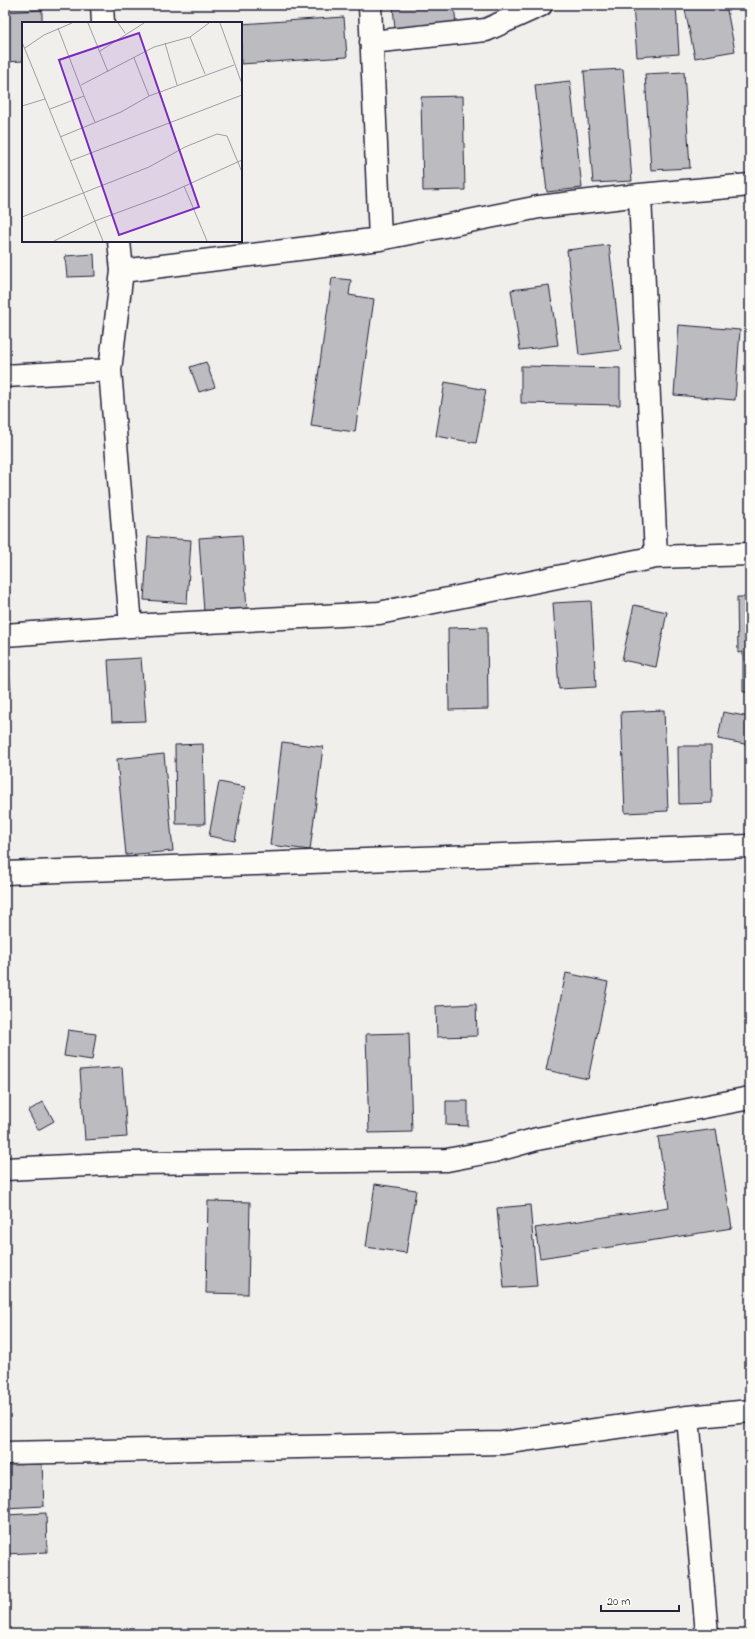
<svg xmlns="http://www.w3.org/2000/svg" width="755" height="1639" viewBox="0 0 755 1639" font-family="'Indie Flower',sans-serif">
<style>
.building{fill:#bcbcc0;stroke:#22223b}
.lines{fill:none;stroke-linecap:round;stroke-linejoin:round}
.minor-casing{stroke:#22223b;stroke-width:25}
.minor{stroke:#fdfcf7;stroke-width:22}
.inset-road{fill:none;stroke:#9e9da5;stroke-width:1}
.view{fill:#7b2cbf;fill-opacity:0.15;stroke:#7b2cbf;stroke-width:2}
.inset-edge{fill:none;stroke:#22223b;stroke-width:2}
</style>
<rect width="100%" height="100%" fill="#f0efec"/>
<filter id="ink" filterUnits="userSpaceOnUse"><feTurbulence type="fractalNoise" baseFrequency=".025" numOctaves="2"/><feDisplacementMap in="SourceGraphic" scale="8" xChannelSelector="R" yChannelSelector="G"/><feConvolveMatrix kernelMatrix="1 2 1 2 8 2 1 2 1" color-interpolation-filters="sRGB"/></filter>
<g filter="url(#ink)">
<path class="building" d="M393,5H454L456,24L395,30Z
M633,5H676L679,54L637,57Z
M684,5H726L735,51L695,58Z
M42,10V23H23V61L5,62V12Z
M344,17L347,57L241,64V24Z
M623,69L632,181L593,183L584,71Z
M684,72L690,168L651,170L645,74Z
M570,81L582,188L547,192L535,85Z
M463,96L465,190L423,191L421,97Z
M5,237L7,270H5Z
M609,245L621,350L579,355L567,250Z
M94,254L95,276L67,277L65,256Z
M332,278L351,280L349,295L374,299L355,432L311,426Z
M549,285L558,345L520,350L511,290Z
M679,325L740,330L735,400L674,395Z
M206,362L215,387L199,392L190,367Z
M521,366L620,368V405L521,403Z
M445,382L486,390L476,443L436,436Z
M242,535L247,610L204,612L199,538Z
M148,537L191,540L187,603L144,600Z
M737,597H750V692H743V652L738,653Z
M591,601L596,687L559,689L553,603Z
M634,605L667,612L656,667L622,660Z
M487,627L488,709L449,710L448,628Z
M5,639L11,689H5Z
M141,658L146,721L112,722L108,660Z
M664,710L668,811L625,813L621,712Z
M723,712L750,717V745L718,739Z
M282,742L323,747L310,850L270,845Z
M203,744L205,824H176L175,745Z
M678,746H711L712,803L679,804Z
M164,754L173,851L126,855L117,759Z
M219,782L245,787L235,841L209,836Z
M566,973L608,982L588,1079L546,1070Z
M476,1004L477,1036L437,1037L436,1006Z
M68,1030L96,1034L92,1060L64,1056Z
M409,1033L412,1132L369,1133L366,1034Z
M122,1067L127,1137L85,1140L80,1070Z
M446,1101H468V1126L446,1125Z
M43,1102L54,1121L38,1130L28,1111Z
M716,1129L732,1228L540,1258L535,1228L669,1207L658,1137Z
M375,1184L416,1190L406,1253L366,1247Z
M208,1201L250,1202L248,1294L206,1293Z
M530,1205L537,1286L504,1288L497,1208Z
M42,1464L44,1506L5,1508V1465Z
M46,1513L47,1552L5,1554V1515Z"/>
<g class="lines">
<g class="minor-casing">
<path id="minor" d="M102,5L103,23
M370,5L380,239
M371,42L486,30L541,5
M640,195L656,557
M122,271L380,239L539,207L640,195L750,185
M110,370L131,626
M5,376L110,370L122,271L119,241
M5,635L131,626L379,613L656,557L750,554
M5,873L750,846
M5,1169L131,1163L447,1160L494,1151L537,1139L750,1098
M688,1417L707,1634
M5,1453L502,1443L688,1417L750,1411"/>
</g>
<use href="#minor" class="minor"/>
</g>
</g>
<g transform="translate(22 22)">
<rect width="220" height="220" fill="#f0efec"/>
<path class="inset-road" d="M66,1L86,50M96,1L103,11M198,1L220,62M168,15L183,52M0,20L81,219M143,21L155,63M3,26L22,13L50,1M78,29L122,1M112,36L127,74M59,63L132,25L168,15L187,1M62,74L73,100M0,84L23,77M28,87L62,74L36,6M38,115L99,90L127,74L212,43M48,139L220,73M162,164L185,219M0,195L127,145L163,125L195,112L205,114L220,150M32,219L73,199L143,173L220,138"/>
<path class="view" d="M117,11L177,185L97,213L37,38Z"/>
<rect width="220" height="220" class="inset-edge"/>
</g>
<rect width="755" height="1639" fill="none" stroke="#fdfcf7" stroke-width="20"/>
<rect x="10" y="10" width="735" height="1619" fill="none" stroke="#22223b" stroke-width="1.5" filter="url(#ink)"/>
<path d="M601 1605v6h78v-6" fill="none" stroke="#22223b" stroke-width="2"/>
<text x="607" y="1605" font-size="12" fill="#22223b" stroke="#fdfcf7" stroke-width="3" paint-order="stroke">20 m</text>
</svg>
